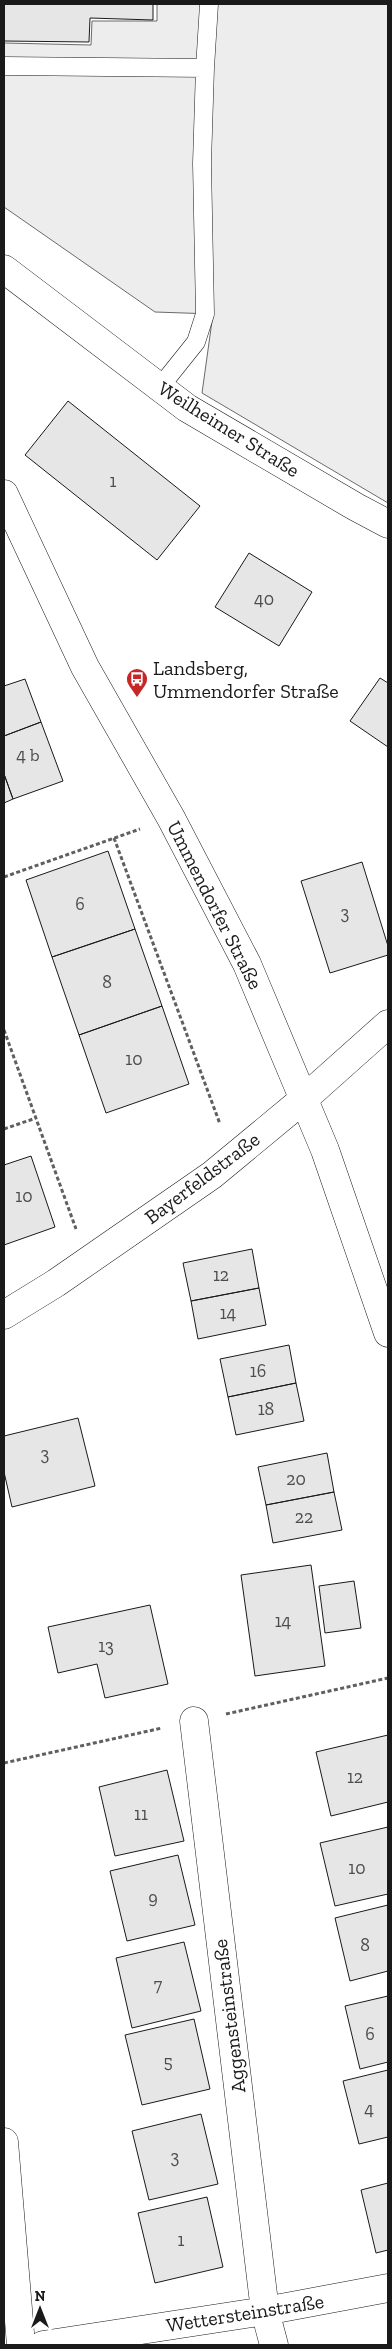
<svg xmlns="http://www.w3.org/2000/svg" width="392" height="2349" viewBox="0 0 392 2349" font-family="'Zilla Slab',serif">
<style>
.built{fill:#ededed;stroke:#6a6a6a}
.building{fill:#e6e6e6;stroke:#1a1a1a}
.lines{fill:none;stroke-linecap:round;stroke-linejoin:round}
.service-casing{stroke:#1a1a1a;stroke-width:19}
.minor-casing{stroke:#1a1a1a;stroke-width:29}
.tertiary-casing{stroke:#1a1a1a;stroke-width:29}
.path{stroke:#5f5f5f;stroke-width:3;stroke-dasharray:4 2.5;stroke-linecap:butt}
.service{stroke:#fff;stroke-width:18}
.minor{stroke:#fff;stroke-width:28}
.tertiary{stroke:#fff;stroke-width:28}
.labels{text-anchor:middle;dominant-baseline:central;stroke-width:4;stroke-linejoin:round;paint-order:stroke}
.number-label{font-size:18px;fill:#4d4d4d}
.street-label{font-size:20px;fill:#1a1a1a;stroke:#fff}
.poi-label{font-size:20px;fill:#1a1a1a;stroke:#fff;text-anchor:start}
</style>
<rect width="100%" height="100%" fill="#fff"/>
<path class="built" d="M157,4H388V503L202,393L213,314L155,312L4,207V43L91,45L92,21H157Z"/>
<path class="building" d="M4,4H153V20L90,18L89,42L4,41Z
M68,401L200,506L157,560L25,455Z
M249,553L312,592L279,646L215,607Z
M380,678L388,683V747L350,721Z
M25,679L41,722L4,736V686Z
M41,722L63,781L13,799L4,774V736Z
M4,774L13,799L4,803Z
M108,851L135,929L52,957L26,880Z
M362,862L388,946V955L330,973L301,881Z
M135,929L162,1006L79,1035L52,957Z
M162,1006L189,1084L106,1113L79,1035Z
M31,1156L55,1227L4,1245V1165Z
M252,1249L259,1288L191,1301L183,1263Z
M259,1288L266,1325L198,1339L191,1301Z
M289,1345L296,1383L228,1397L220,1359Z
M296,1383L304,1421L236,1435L228,1397Z
M78,1418L95,1486L12,1507L4,1472V1436Z
M327,1453L334,1492L266,1505L258,1467Z
M334,1492L342,1530L273,1543L266,1505Z
M311,1565L325,1666L255,1676L241,1575Z
M354,1581L361,1628L325,1633L319,1586Z
M150,1605L168,1684L105,1698L97,1664L58,1673L48,1627Z
M388,1735V1802L331,1816L316,1752Z
M167,1770L184,1841L115,1856L99,1787Z
M388,1827V1894L335,1906L320,1843Z
M178,1855L195,1925L127,1941L110,1871Z
M388,1905V1971L350,1981L335,1918Z
M184,1942L201,2011L132,2028L116,1958Z
M388,1996V2062L360,2069L345,2006Z
M194,2019L210,2089L142,2105L125,2035Z
M388,2070V2137L359,2144L343,2081Z
M201,2114L218,2184L149,2200L132,2131Z
M388,2183V2250L376,2253L361,2190Z
M207,2197L223,2267L155,2283L138,2213Z"/>
<g class="lines">
<g class="service-casing">
<path id="service" d="M4,66L205,68L202,163L205,314L196,342L160,387
M205,68L209,4"/>
</g>
<g class="minor-casing">
<path id="minor" d="M4,1315L56,1283L212,1175L305,1098L388,1024
M194,1721L265,2311L274,2345
M4,2142L21,2345
M43,2345L265,2311L388,2288"/>
</g>
<g class="tertiary-casing">
<path id="tertiary" d="M4,269L187,408L356,507L388,524
M4,494L85,667L171,818L247,964L325,1150L388,1333"/>
</g>
<path class="path" d="M114,838L220,1124
M4,877L140,829
M4,1030L76,1229
M4,1129L36,1118
M226,1714L388,1678
M4,1763L162,1728"/>
<use href="#service" class="service"/>
<use href="#minor" class="minor"/>
<use href="#tertiary" class="tertiary"/>
</g>
<defs>
<g id="bus-pin" transform="scale(1.125)"><path d="M0 17L-7.5 6A9.5 9.5 0 1 1 7.5 6Z" fill="#c62828" stroke="#fff"/><path d="M-5-6H5V4H4V6H2V4H-2V6H-4V4H-5ZM-3.5-4V0h7V-4ZM-3.5 1.2v1.5H-2V1.2ZM2 1.2v1.5H3.5V1.2Z" fill="#fff"/></g>
</defs>
<g fill-rule="evenodd">
<use href="#bus-pin" x="137" y="679"/>
</g>
<g class="labels">
<g class="number-label">
<text x="113" y="481">1</text>
<text x="264" y="599">40</text>
<text x="28" y="755">4 b</text>
<text x="80" y="904">6</text>
<text x="345" y="913">3</text>
<text x="107" y="982">8</text>
<text x="134" y="1059">10</text>
<text x="24" y="1196">10</text>
<text x="221" y="1275">12</text>
<text x="228" y="1313">14</text>
<text x="258" y="1371">16</text>
<text x="266" y="1409">18</text>
<text x="45" y="1454">3</text>
<text x="296" y="1479">20</text>
<text x="304" y="1517">22</text>
<text x="283" y="1621">14</text>
<text x="106" y="1646">13</text>
<text x="355" y="1777">12</text>
<text x="141" y="1814">11</text>
<text x="357" y="1868">10</text>
<text x="153" y="1898">9</text>
<text x="365" y="1945">8</text>
<text x="158" y="1985">7</text>
<text x="370" y="2034">6</text>
<text x="168" y="2062">5</text>
<text x="369" y="2109">4</text>
<text x="175" y="2157">3</text>
<text x="181" y="2240">1</text>
</g>
<g class="street-label">
<text transform="translate(229 429) rotate(32)">Weilheimer Straße</text>
<text transform="translate(215 905) rotate(63)">Ummendorfer Straße</text>
<text transform="translate(202 1178) rotate(-37)">Bayerfeldstraße</text>
<text transform="translate(229 2016) rotate(-97)">Aggensteinstraße</text>
<text transform="translate(245 2313) rotate(-9)">Wettersteinstraße</text>
</g>
<g class="poi-label">
<text x="153" y="668">Landsberg,<tspan x="153" dy="23">Ummendorfer Straße</tspan></text>
</g>
</g>
<rect width="392" height="2349" fill="none" stroke="#1a1a1a" stroke-width="10"/>
<g transform="translate(40 2309)" stroke="#ffffff" stroke-width="4" paint-order="stroke">
<path d="M0-4L9 19L0 12L-9 19Z" fill="#1a1a1a"/>
<text y="-8" font-size="14" font-weight="bold" text-anchor="middle" fill="#1a1a1a">N</text>
</g>
</svg>
